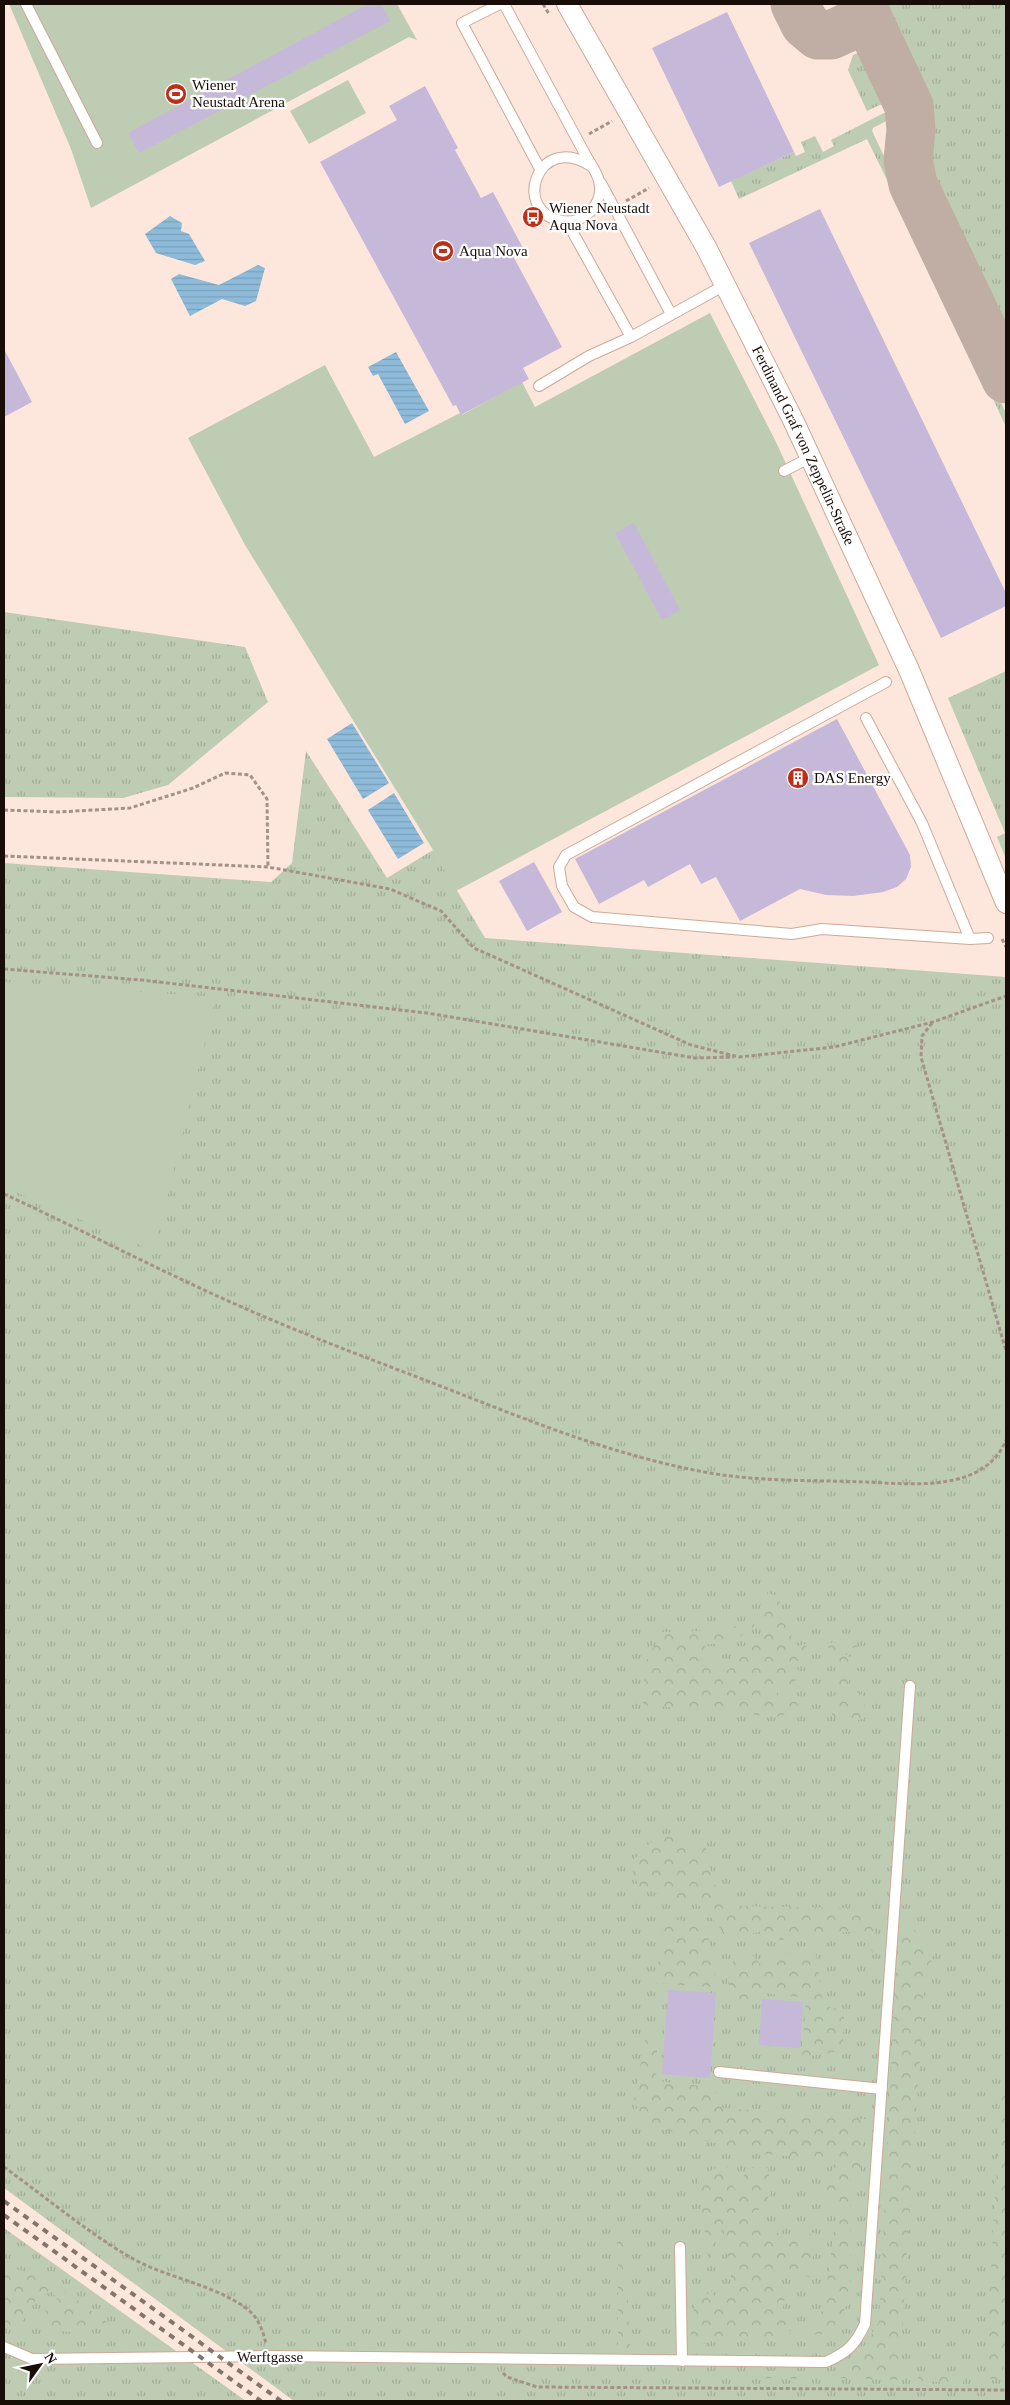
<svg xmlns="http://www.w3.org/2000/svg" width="1010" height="2405" viewBox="0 0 1010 2405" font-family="'Times New Roman',serif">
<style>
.grass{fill:url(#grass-tufts)}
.forest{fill:url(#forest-crowns)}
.park{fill:#bdccb2}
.water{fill:url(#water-rules)}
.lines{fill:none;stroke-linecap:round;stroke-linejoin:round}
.taxiway{stroke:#c0aea4;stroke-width:49}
.building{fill:#c6b8d8}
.service-casing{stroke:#cca997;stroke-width:12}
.minor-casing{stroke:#cca997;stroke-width:22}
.path{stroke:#a49289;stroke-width:3;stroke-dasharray:4 2.5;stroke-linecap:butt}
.service{stroke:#fff;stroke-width:10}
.minor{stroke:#fff;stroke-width:20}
.rail{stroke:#84746b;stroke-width:4;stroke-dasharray:6 6;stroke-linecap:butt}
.labels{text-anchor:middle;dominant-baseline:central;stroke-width:4.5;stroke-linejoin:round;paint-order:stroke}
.poi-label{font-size:15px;fill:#190d07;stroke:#fff;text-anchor:start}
.street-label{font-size:15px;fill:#190d07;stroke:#fff}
</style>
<defs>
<pattern id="grass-tufts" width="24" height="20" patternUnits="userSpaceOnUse" patternTransform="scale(1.25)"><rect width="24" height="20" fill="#bdccb2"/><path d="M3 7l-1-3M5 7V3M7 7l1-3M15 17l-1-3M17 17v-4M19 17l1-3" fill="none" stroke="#a2ae98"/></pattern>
<pattern id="forest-crowns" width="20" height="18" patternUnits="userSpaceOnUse" patternTransform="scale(1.25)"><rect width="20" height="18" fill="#bdccb2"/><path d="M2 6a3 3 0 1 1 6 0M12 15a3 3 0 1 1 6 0" fill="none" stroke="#a2ae98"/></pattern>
<pattern id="water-rules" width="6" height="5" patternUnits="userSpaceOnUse" patternTransform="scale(1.25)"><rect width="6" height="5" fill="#8ebbd9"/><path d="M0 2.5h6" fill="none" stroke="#7aa0b9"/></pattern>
</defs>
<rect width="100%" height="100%" fill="#fde7dc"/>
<path class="grass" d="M876,4H1006V348L925,178C929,164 932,151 931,136C929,98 893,40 876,4Z
M859,52L867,54L872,59C881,77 898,99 890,119L873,128L872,131L956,307L954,311L950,309L867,139L739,199L731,181L794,152L796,156L805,152L801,142L815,136L823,152L834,146L831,140L886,112L882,104L867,111L848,70L853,55Z
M990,385L993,386L1006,413V427L988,388Z
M4,612L245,647L268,702L168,785L123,798L4,797Z
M1006,671V859L997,837L1005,833L948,698Z
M306,751L387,878L433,850L485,938L1006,977V2401H294L4,2188V863L271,882L292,863Z
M4,2228L246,2401H4Z"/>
<path class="forest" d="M768,1593L780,1597L779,1620L793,1630L788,1648L806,1644L807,1658L793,1663L800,1672L792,1687H777L778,1696L798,1699L797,1709L780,1717L643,1705L645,1663L662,1632L721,1630L752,1621L755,1626L730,1644H704L722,1674C741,1662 749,1645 766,1629L760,1604Z
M857,1634V1647L840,1651L865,1666L851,1669L846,1702L860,1689L868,1716L852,1723L832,1716L837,1666L826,1643L843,1642Z
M658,1835L705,1844L714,1884L735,1906L847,1908L874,1916V1954L855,1931L780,1940L766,1931L728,1937L701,1906L639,1888L630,1863Z
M664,1916L704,1926L718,1967L710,1987L656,1983Z
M898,1926H911L934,1951L924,1992L899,2380L832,2378L838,2368L861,2351L879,2322Z
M750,1953L765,1969L782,1954H816L823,2005L844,2011L843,2051L802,2057L806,1998L763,1993L743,2006L729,1996V1964Z
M646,2034L658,2037L655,2081L712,2087L722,2108L865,2119L860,2180H850V2300L831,2333L809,2335L824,2307L837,2210L823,2191L836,2161L748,2152L643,2124L634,2100Z
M1006,2078V2320L1003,2380L985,2378L1001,2081Z
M726,2163L735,2190L749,2167L768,2168L771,2194L752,2218L792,2241L815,2232L811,2278L778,2265L771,2276L785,2297L782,2311L791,2334L745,2339L729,2334L689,2350L694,2306L711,2291L720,2302L733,2290L723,2227L715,2233L709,2265L698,2177Z
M625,2229L630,2355L618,2354V2236Z
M4,2267L43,2275L111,2325L88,2320L81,2334L42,2328L45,2311L60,2303L52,2292L38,2296L17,2331L4,2324Z
M757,2371H814L813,2379L754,2378Z
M922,2372L964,2375L963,2383L916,2381Z"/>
<path class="park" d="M9,4H397L417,40L409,37L91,208L71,149Z
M348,80L366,113L309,144L290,111Z
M710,313L775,440L879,665L456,891L433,850L245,545L188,438L325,365L374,457L460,413L462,415L522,382L535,407Z
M4,982L216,997L154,1251L4,1187Z"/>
<path class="water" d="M170,216L182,223L181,231L189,234L205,261L195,265L156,253L145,234Z
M258,265L265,268L256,301L245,306L222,299L190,316L171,279L179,274L219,285Z
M396,352L429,411L405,424L378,374L373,376L368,367Z
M352,723L389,783L363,799L327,739Z
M394,793L424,843L398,859L368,810Z"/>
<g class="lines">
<path class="taxiway" d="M795,4L805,24L818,35H831L868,18
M861,4L909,106L911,130L908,160L913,184L1006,379"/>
</g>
<path class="building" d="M368,4H381L390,21L139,153L128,133Z
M727,12L794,152L719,187L652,48Z
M425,86L458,148L455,150L481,198L493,192L523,248L512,254L562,347L523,368L529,379L461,415L456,405L453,406L320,162L397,120L389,106Z
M820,209L1006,593V606L941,638L749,243Z
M4,349L32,402L4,417Z
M634,523L680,610L662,620L615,533Z
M837,719L910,855L911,867L906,879L897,887L883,892L853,896L826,895L800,889L740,921L716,877L701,884L690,864L648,887L644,880L599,904L575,859Z
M534,862L562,912L527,931L499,881Z
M668,1990L716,1993L710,2078L662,2074Z
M762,1999L803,2002L800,2048L759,2045Z"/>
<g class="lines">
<g class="service-casing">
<path id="service" d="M26,4L97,143
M500,4L462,23L540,169
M504,4C531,54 558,104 585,154C589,162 597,172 599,181C605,203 584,225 562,221C510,212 538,131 591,166
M601,183L671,314
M567,222L631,337
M539,386L589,356L631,337L725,285
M784,471L811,457
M886,682L566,855L559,867L562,886L574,907L592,917L792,934L822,929L970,939L988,938
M866,718L922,823L970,939
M719,2072L882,2089
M680,2247L682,2361
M4,2347L32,2359L269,2356L826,2362C848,2352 855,2345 865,2324L910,1686"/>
</g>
<g class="minor-casing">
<g id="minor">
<path id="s1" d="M567,4L706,247L794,422L909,670L1006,903"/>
</g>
</g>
<path class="path" d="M543,4L549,14
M589,134L612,121
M626,201L649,188
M4,810L59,812L130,808L193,788L225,773L250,775L267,799L268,867
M4,856L268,867L390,889L441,911L474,948L691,1045L739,1057L834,1047L933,1022L1006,996
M1002,939L1006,947
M4,969L141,980L427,1013L695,1058L734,1057
M932,1023L922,1036L921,1057L1006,1351
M4,1194C93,1235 181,1282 272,1320C329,1344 386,1365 443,1387C527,1420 611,1454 699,1471C753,1482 811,1480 866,1482C912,1484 984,1493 1006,1440
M4,2167C44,2196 86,2231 128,2256C165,2278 211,2283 246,2308C258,2317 263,2330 266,2344
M503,2373L507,2377L537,2387L1006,2390"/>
<use href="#service" class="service"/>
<use href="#minor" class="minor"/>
<path class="rail" d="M4,2201L281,2401
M4,2215L261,2401"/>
</g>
<defs>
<g id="stadium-disc" transform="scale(1.125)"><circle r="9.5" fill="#bc3019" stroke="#fff"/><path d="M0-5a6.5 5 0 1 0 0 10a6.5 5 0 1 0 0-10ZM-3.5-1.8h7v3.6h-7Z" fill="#fff"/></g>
<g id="bus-disc" transform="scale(1.125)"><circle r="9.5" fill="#bc3019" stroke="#fff"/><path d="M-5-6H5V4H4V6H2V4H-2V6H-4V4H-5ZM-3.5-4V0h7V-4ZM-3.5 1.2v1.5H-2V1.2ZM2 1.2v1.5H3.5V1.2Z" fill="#fff"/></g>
<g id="building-disc" transform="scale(1.125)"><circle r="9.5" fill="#bc3019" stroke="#fff"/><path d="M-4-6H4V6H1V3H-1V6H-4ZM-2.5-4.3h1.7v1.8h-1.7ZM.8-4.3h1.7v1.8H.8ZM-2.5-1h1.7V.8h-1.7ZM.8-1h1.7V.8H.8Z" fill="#fff"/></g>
</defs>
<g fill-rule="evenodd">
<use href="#stadium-disc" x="176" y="94"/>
<use href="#bus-disc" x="533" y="217"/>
<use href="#stadium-disc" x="443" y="251"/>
<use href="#building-disc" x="798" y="778"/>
</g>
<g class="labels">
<g class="poi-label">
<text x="192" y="85">Wiener<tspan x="192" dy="17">Neustadt Arena</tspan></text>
<text x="549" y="208">Wiener Neustadt<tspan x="549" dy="17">Aqua Nova</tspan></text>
<text x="459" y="251">Aqua Nova</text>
<text x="814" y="778">DAS Energy</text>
</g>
<g class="street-label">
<text stroke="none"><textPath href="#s1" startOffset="501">Ferdinand Graf von Zeppelin-Straße</textPath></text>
<text x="270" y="2357">Werftgasse</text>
</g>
</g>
<rect width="1010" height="2405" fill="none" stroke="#190d07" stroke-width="10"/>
<g transform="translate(40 2365) rotate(57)" stroke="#ffffff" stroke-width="4" paint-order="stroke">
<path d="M0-4L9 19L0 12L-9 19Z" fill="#190d07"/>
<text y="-8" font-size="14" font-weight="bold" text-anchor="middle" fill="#190d07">N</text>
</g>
</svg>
